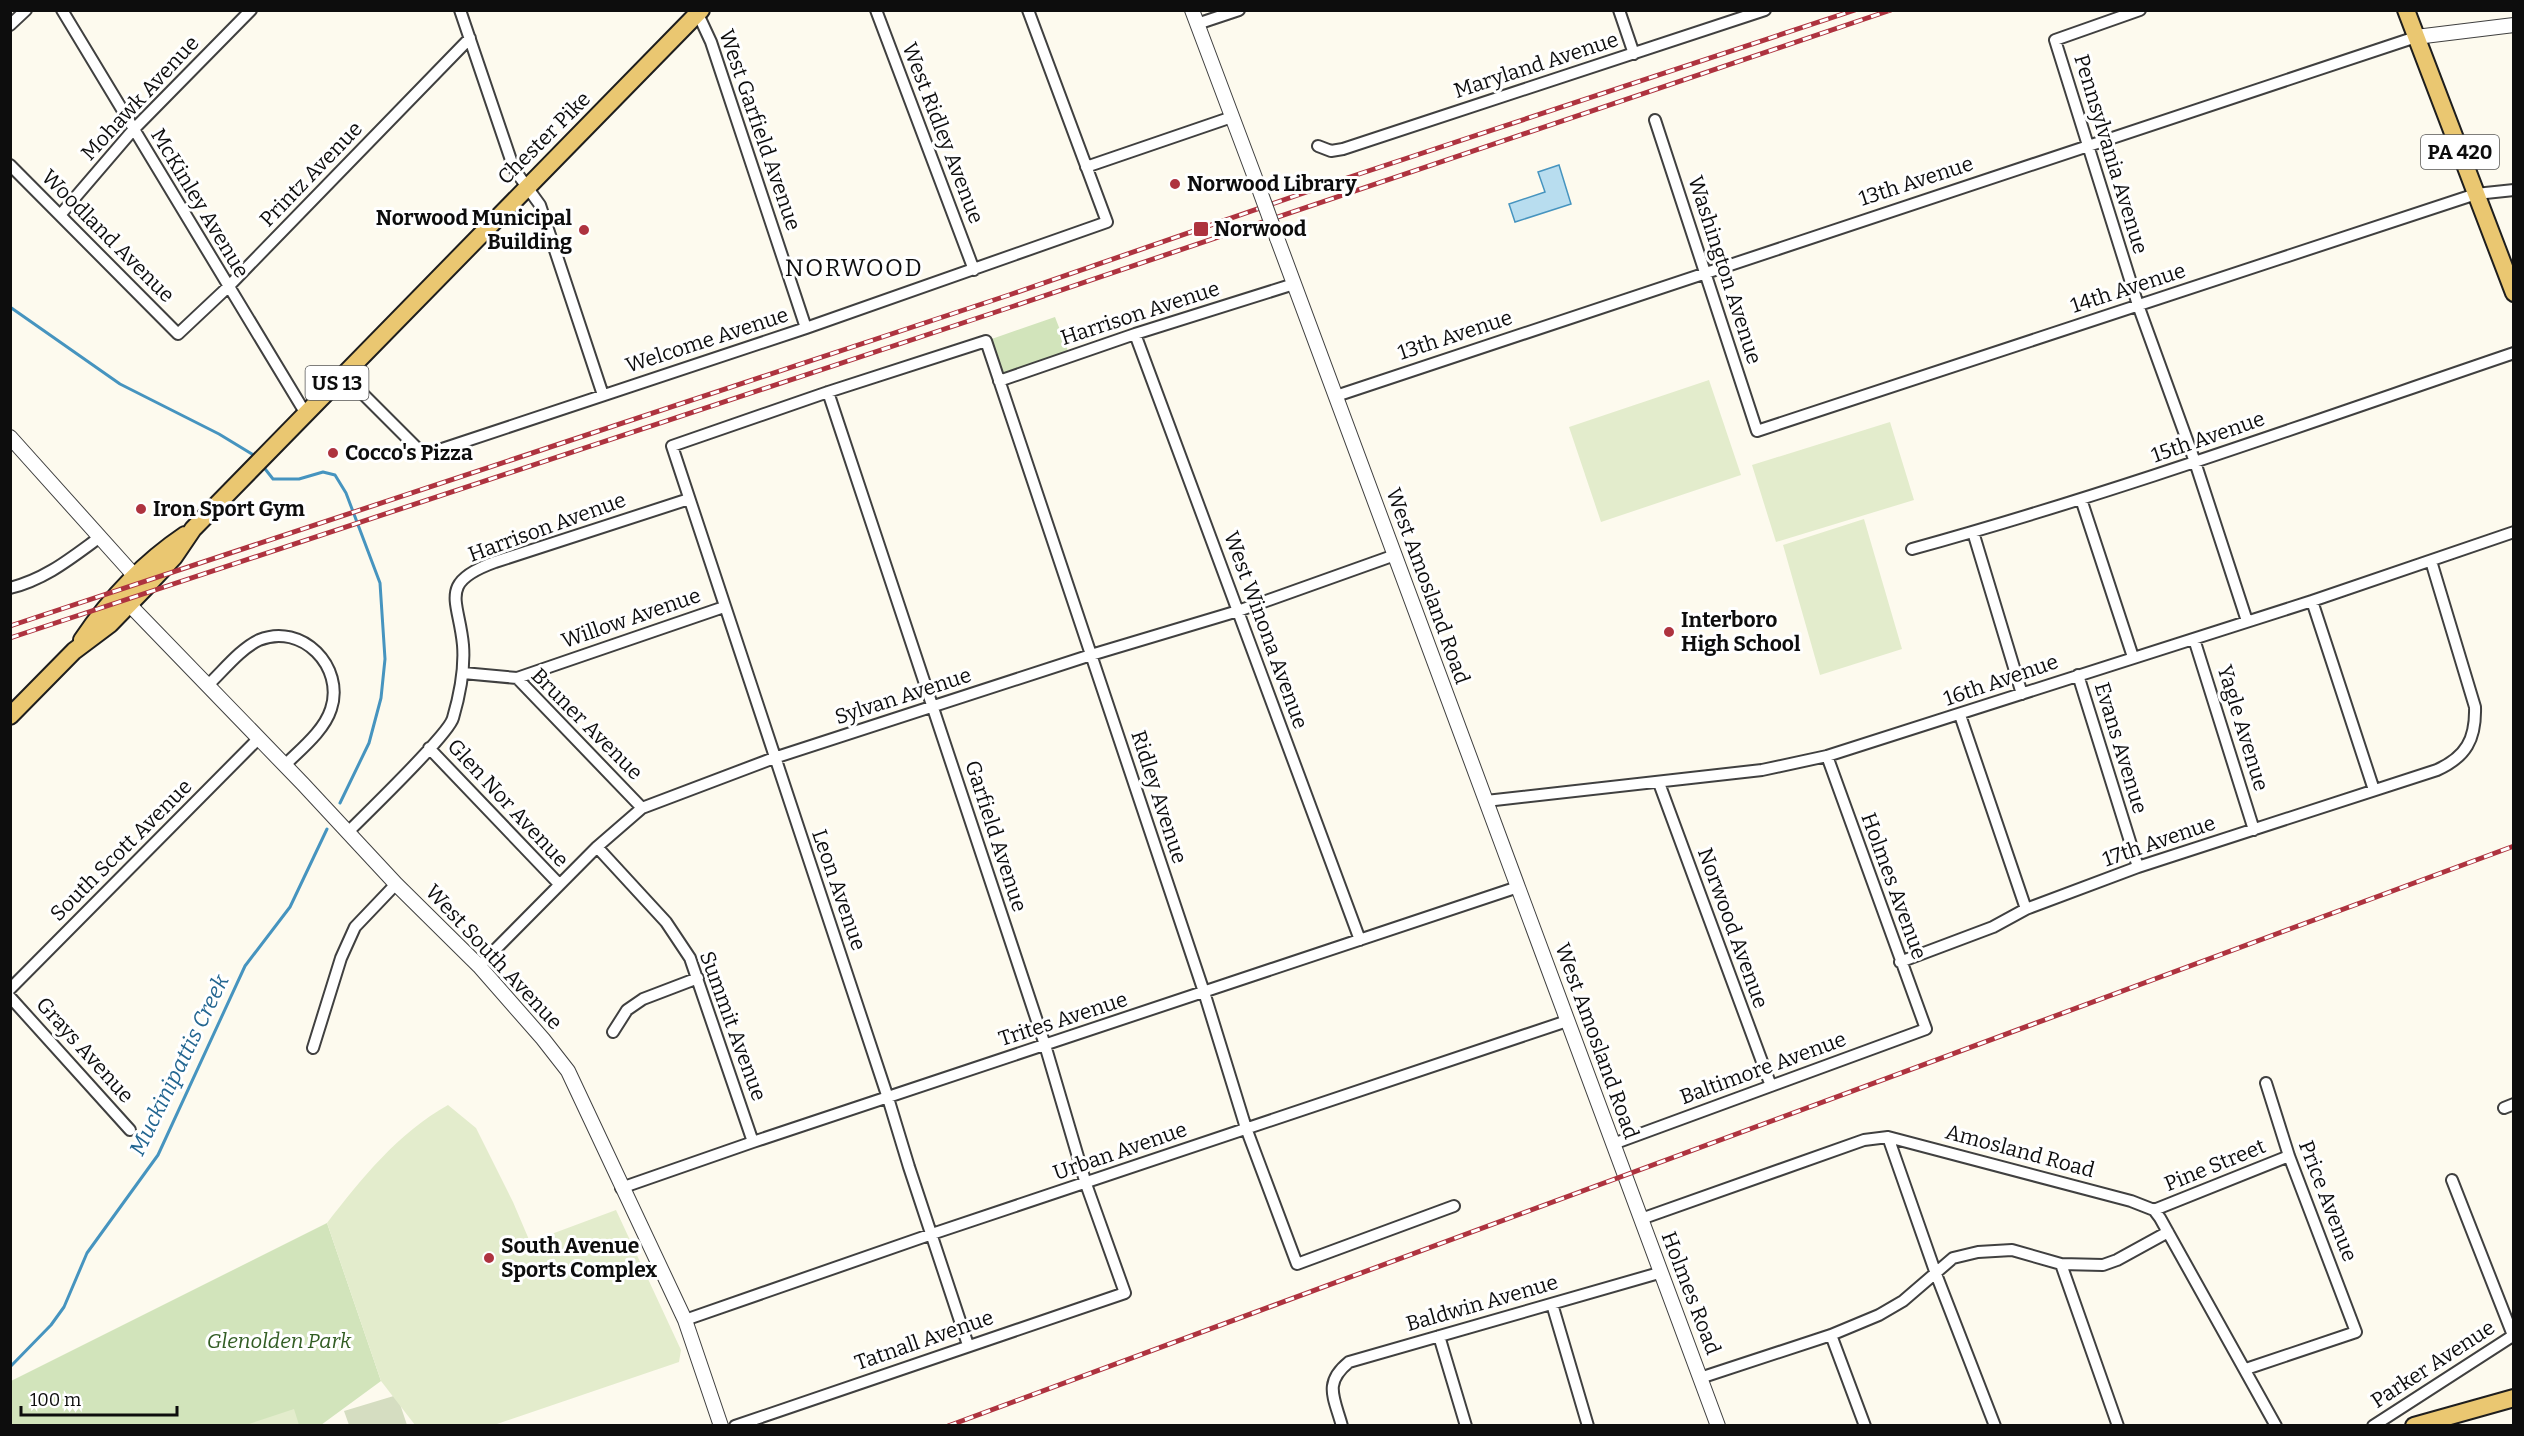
<svg xmlns="http://www.w3.org/2000/svg" width="2524" height="1436" viewBox="0 0 2524 1436" font-family="Bitter,serif">
<style>
.green{fill:#d2e4bb}
.cemetery{fill:#d5ddc1}
.pitch{fill:#e3eccc}
.water{fill:#b8ddef;stroke:#4694bf;stroke-width:1.5}
.lines{fill:none;stroke-linecap:round;stroke-linejoin:round}
.stream{stroke:#4694bf;stroke-width:3}
.minor-casing{stroke:#404040;stroke-width:14}
.tertiary-casing{stroke:#404040;stroke-width:16}
.primary-casing{stroke:#1e1e1e;stroke-width:20}
.minor{stroke:#fff;stroke-width:10}
.tertiary{stroke:#fff;stroke-width:14}
.primary{stroke:#eac771;stroke-width:16}
.rail-casing{stroke:#ae333f;stroke-width:5}
.rail{stroke:#fff;stroke-width:3;stroke-dasharray:9;stroke-linecap:butt}
.tertiary-bridge-casing{stroke:#404040;stroke-width:16;stroke-linecap:butt}
.tertiary-bridge{stroke:#fff;stroke-width:14}
.poi-dot{fill:#ae333f;stroke:#fff;stroke-width:2}
.labels{text-anchor:middle;dominant-baseline:central;stroke-width:6;stroke-linejoin:round;paint-order:stroke}
.shield{fill:#fff;stroke:#565656;stroke-width:1.5}
.shield-label{font-size:20px;font-weight:bold;fill:#0d0d0d}
.street-label{font-size:21px;fill:#0d0d0d;stroke:#fff}
.poi-label{font-size:21px;font-weight:bold;fill:#0d0d0d;stroke:#fff;text-anchor:start}
.park-label{font-size:21px;font-style:italic;fill:#325d24;stroke:#fff}
.water-label{font-size:22px;font-style:italic;fill:#236691;stroke:#fff}
.quarter-label{font-size:24px;letter-spacing:1.5px;fill:#0d0d0d;stroke:#fff}
</style>
<rect width="100%" height="100%" fill="#fdfaee"/>
<path class="green" d="M1055,317L1070,356L999,381L986,341Z
M327,1223L381,1381L321,1425L11,1426V1381Z"/>
<path class="cemetery" d="M397,1395L407,1425H349L344,1411Z"/>
<path class="pitch" d="M1709,380L1741,475L1601,522L1569,427Z
M1890,422L1914,500L1776,542L1752,465Z
M1864,519L1902,649L1820,675L1783,545Z
M448,1105L476,1128L513,1202L530,1242L616,1210L681,1350L679,1362L494,1425H415L381,1381L327,1223C362,1178 398,1133 448,1105Z
M294,1409L299,1425H246Z"/>
<path class="water" d="M1559,165L1571,204L1515,222L1509,204L1545,192L1538,172Z"/>
<g class="lines">
<path class="stream" d="M10,307L120,384L219,434L257,457
M262,465L273,479H299L323,472L335,475L346,493L380,583L385,659L381,698L369,743L340,803
M10,1367L51,1325L64,1307L87,1253L158,1155L245,966L290,907L327,829"/>
<g class="minor-casing">
<path id="minor" d="M62,10L306,414
M460,10L514,169L540,205L603,395
M876,10L974,270
M1619,10L1634,54
M2140,10L2055,40L2138,305L2195,462L2247,621
M698,14L711,42L806,328
M1197,24L1239,10
M10,25L26,10
M1655,120L1757,431L2476,194L2514,190
M1318,146L1331,151L1343,149L1765,10
M10,165L178,334L228,287L470,38
M1086,167L1232,117
M61,214L133,130L251,10
M1135,334L1360,940
M344,375L422,453H430L806,328L1107,222L1028,10
M999,381L1135,334L1294,284
M1336,396L2416,37
M2081,499L2133,657
M1973,532L2022,694
M1912,549C2115,493 2314,421 2514,353
M10,588C46,579 71,558 100,537
M2312,601L2374,790
M2194,639L2254,830
M463,673L517,678L642,808
M2078,675L2138,867
M517,678L724,607
M208,685C223,671 240,649 259,640C302,622 345,667 331,709C324,731 301,749 285,765
M1960,715L2026,909
M429,748L559,884
M1659,783L1771,1086
M1486,801L1762,770L1827,756L2312,601L2514,532
M348,832C365,815 449,734 453,718C460,694 465,670 463,645C459,600 437,583 495,562L689,499
M597,847L666,922L690,958L753,1142
M1900,962L1993,927L2026,909L2138,867L2437,770C2466,757 2476,739 2475,707L2431,561
M479,966L597,847L642,808L774,758L1091,655L1238,611L1395,555
M10,989L259,738
M10,997L130,1130
M613,1032L627,1010L643,999L698,978
M313,1048L341,958L355,927L396,884
M2504,1108L2514,1104
M1888,1137L1936,1274L1995,1426
M1613,1144L1926,1029L1827,756
M2452,1180L2514,1338
M621,1188L753,1142L1518,887
M2154,1210L2289,1156
M1641,1219L1864,1140L1888,1137L2131,1201L2154,1210L2160,1218L2276,1426
M2061,1264L2118,1426
M1552,1304L1588,1426
M685,1320L932,1234L1567,1021
M1831,1335L1865,1426
M1439,1336L1466,1426
M968,1345L909,1167L888,1098L672,446L828,392L986,341L1204,992L1246,1128L1297,1264L1454,1206
M2246,1369L2356,1332L2289,1156L2266,1083
M1700,1378L1831,1335L1879,1315L1903,1301L1953,1258L1978,1252L2012,1250L2061,1264L2103,1265L2117,1260L2168,1232
M735,1426L1125,1293L1086,1184L1045,1045L828,392
M1342,1426C1334,1397 1323,1383 1349,1362L1659,1273
M2373,1426L2514,1335"/>
</g>
<g class="tertiary-casing">
<path id="tertiary" d="M1192,10L1257,183
M2416,37L2514,25
M1277,238L1718,1426
M10,437L141,583
M123,598L303,784L396,884L479,966L543,1039L568,1071L685,1320L721,1426"/>
</g>
<g class="primary-casing">
<path id="primary" d="M2406,10L2514,293
M82,640C109,600 145,562 185,535
M10,716L74,651L110,624L145,588L174,557L193,529L701,10
M2414,1426L2514,1398"/>
</g>
<use href="#minor" class="minor"/>
<use href="#tertiary" class="tertiary"/>
<use href="#primary" class="primary"/>
<g class="rail-casing">
<path id="rail" d="M10,626L1009,295L1347,178L1855,10
M10,638L1014,306L1891,10
M948,1426L2514,846"/>
</g>
<use href="#rail" class="rail"/>
<g class="tertiary-bridge-casing">
<path id="tertiary-bridge" d="M1257,183L1277,238"/>
</g>
<use href="#tertiary-bridge" class="tertiary-bridge"/>
</g>
<g class="poi-dot">
<circle cx="1175" cy="184" r="6"/>
<rect x="1193" y="221" width="16" height="16" rx="3"/>
<circle cx="584" cy="230" r="6"/>
<circle cx="333" cy="453" r="6"/>
<circle cx="141" cy="509" r="6"/>
<circle cx="1669" cy="632" r="6"/>
<circle cx="489" cy="1258" r="6"/>
</g>
<g class="labels">
<g class="shield">
<rect x="2421" y="135" width="78" height="34" rx="4.5"/>
<rect x="305.5" y="366" width="63" height="34" rx="4.5"/>
</g>
<g class="shield-label">
<text x="2460" y="152">PA 420</text>
<text x="337" y="383">US 13</text>
</g>
<g class="street-label">
<text transform="translate(1536 65) rotate(-18)">Maryland Avenue</text>
<text transform="translate(140 98) rotate(-47)">Mohawk Avenue</text>
<text transform="translate(760 130) rotate(71)">West Garfield Avenue</text>
<text transform="translate(943 133) rotate(69)">West Ridley Avenue</text>
<text transform="translate(544 138) rotate(-45)">Chester Pike</text>
<text transform="translate(2111 154) rotate(73)">Pennsylvania Avenue</text>
<text transform="translate(311 174) rotate(-46)">Printz Avenue</text>
<text transform="translate(1916 181) rotate(-18)">13th Avenue</text>
<text transform="translate(200 203) rotate(59)">McKinley Avenue</text>
<text transform="translate(108 236) rotate(45)">Woodland Avenue</text>
<text transform="translate(1725 270) rotate(72)">Washington Avenue</text>
<text transform="translate(2128 288) rotate(-18)">14th Avenue</text>
<text transform="translate(1140 313) rotate(-18)">Harrison Avenue</text>
<text transform="translate(1455 335) rotate(-18)">13th Avenue</text>
<text transform="translate(707 340) rotate(-18)">Welcome Avenue</text>
<text transform="translate(2208 437) rotate(-19)">15th Avenue</text>
<text transform="translate(547 527) rotate(-20)">Harrison Avenue</text>
<text transform="translate(1428 586) rotate(70)">West Amosland Road</text>
<text transform="translate(631 618) rotate(-19)">Willow Avenue</text>
<text transform="translate(1266 630) rotate(70)">West Winona Avenue</text>
<text transform="translate(2001 680) rotate(-19)">16th Avenue</text>
<text transform="translate(903 696) rotate(-18)">Sylvan Avenue</text>
<text transform="translate(587 724) rotate(45)">Bruner Avenue</text>
<text transform="translate(2243 728) rotate(73)">Yagle Avenue</text>
<text transform="translate(2121 748) rotate(73)">Evans Avenue</text>
<text transform="translate(1159 797) rotate(72)">Ridley Avenue</text>
<text transform="translate(508 803) rotate(47)">Glen Nor Avenue</text>
<text transform="translate(996 836) rotate(72)">Garfield Avenue</text>
<text transform="translate(2159 841) rotate(-19)">17th Avenue</text>
<text transform="translate(121 850) rotate(-45)">South Scott Avenue</text>
<text transform="translate(1894 886) rotate(70)">Holmes Avenue</text>
<text transform="translate(839 890) rotate(71)">Leon Avenue</text>
<text transform="translate(1733 928) rotate(70)">Norwood Avenue</text>
<text transform="translate(494 957) rotate(47)">West South Avenue</text>
<text transform="translate(1063 1019) rotate(-18)">Trites Avenue</text>
<text transform="translate(733 1026) rotate(70)">Summit Avenue</text>
<text transform="translate(1597 1041) rotate(70)">West Amosland Road</text>
<text transform="translate(85 1050) rotate(48)">Grays Avenue</text>
<text transform="translate(1763 1068) rotate(-20)">Baltimore Avenue</text>
<text transform="translate(1120 1151) rotate(-19)">Urban Avenue</text>
<text transform="translate(2020 1151) rotate(15)">Amosland Road</text>
<text transform="translate(2215 1165) rotate(-22)">Pine Street</text>
<text transform="translate(2328 1201) rotate(69)">Price Avenue</text>
<text transform="translate(1691 1293) rotate(69)">Holmes Road</text>
<text transform="translate(1482 1303) rotate(-16)">Baldwin Avenue</text>
<text transform="translate(924 1340) rotate(-19)">Tatnall Avenue</text>
<text transform="translate(2433 1364) rotate(-33)">Parker Avenue</text>
</g>
<g class="poi-label">
<text x="1187" y="184">Norwood Library</text>
<text x="572" y="218" text-anchor="end">Norwood Municipal<tspan x="572" dy="24">Building</tspan></text>
<text x="1214" y="229">Norwood</text>
<text x="345" y="453">Cocco's Pizza</text>
<text x="153" y="509">Iron Sport Gym</text>
<text x="1681" y="620">Interboro<tspan x="1681" dy="24">High School</tspan></text>
<text x="501" y="1246">South Avenue<tspan x="501" dy="24">Sports Complex</tspan></text>
</g>
<g class="park-label">
<text x="279" y="1341">Glenolden Park</text>
</g>
<g class="water-label">
<text transform="translate(179 1065) rotate(-64)">Muckinipattis Creek</text>
</g>
<g class="quarter-label">
<text x="854" y="268">NORWOOD</text>
</g>
</g>
<rect width="2524" height="1436" fill="none" stroke="#0d0d0d" stroke-width="24"/>
<path d="M21 1406v9h156v-9" fill="none" stroke="#0d0d0d" stroke-width="3"/>
<text x="30" y="1406" font-size="18" fill="#0d0d0d" stroke="#ffffff" stroke-width="4.5" paint-order="stroke">100 m</text>
</svg>
